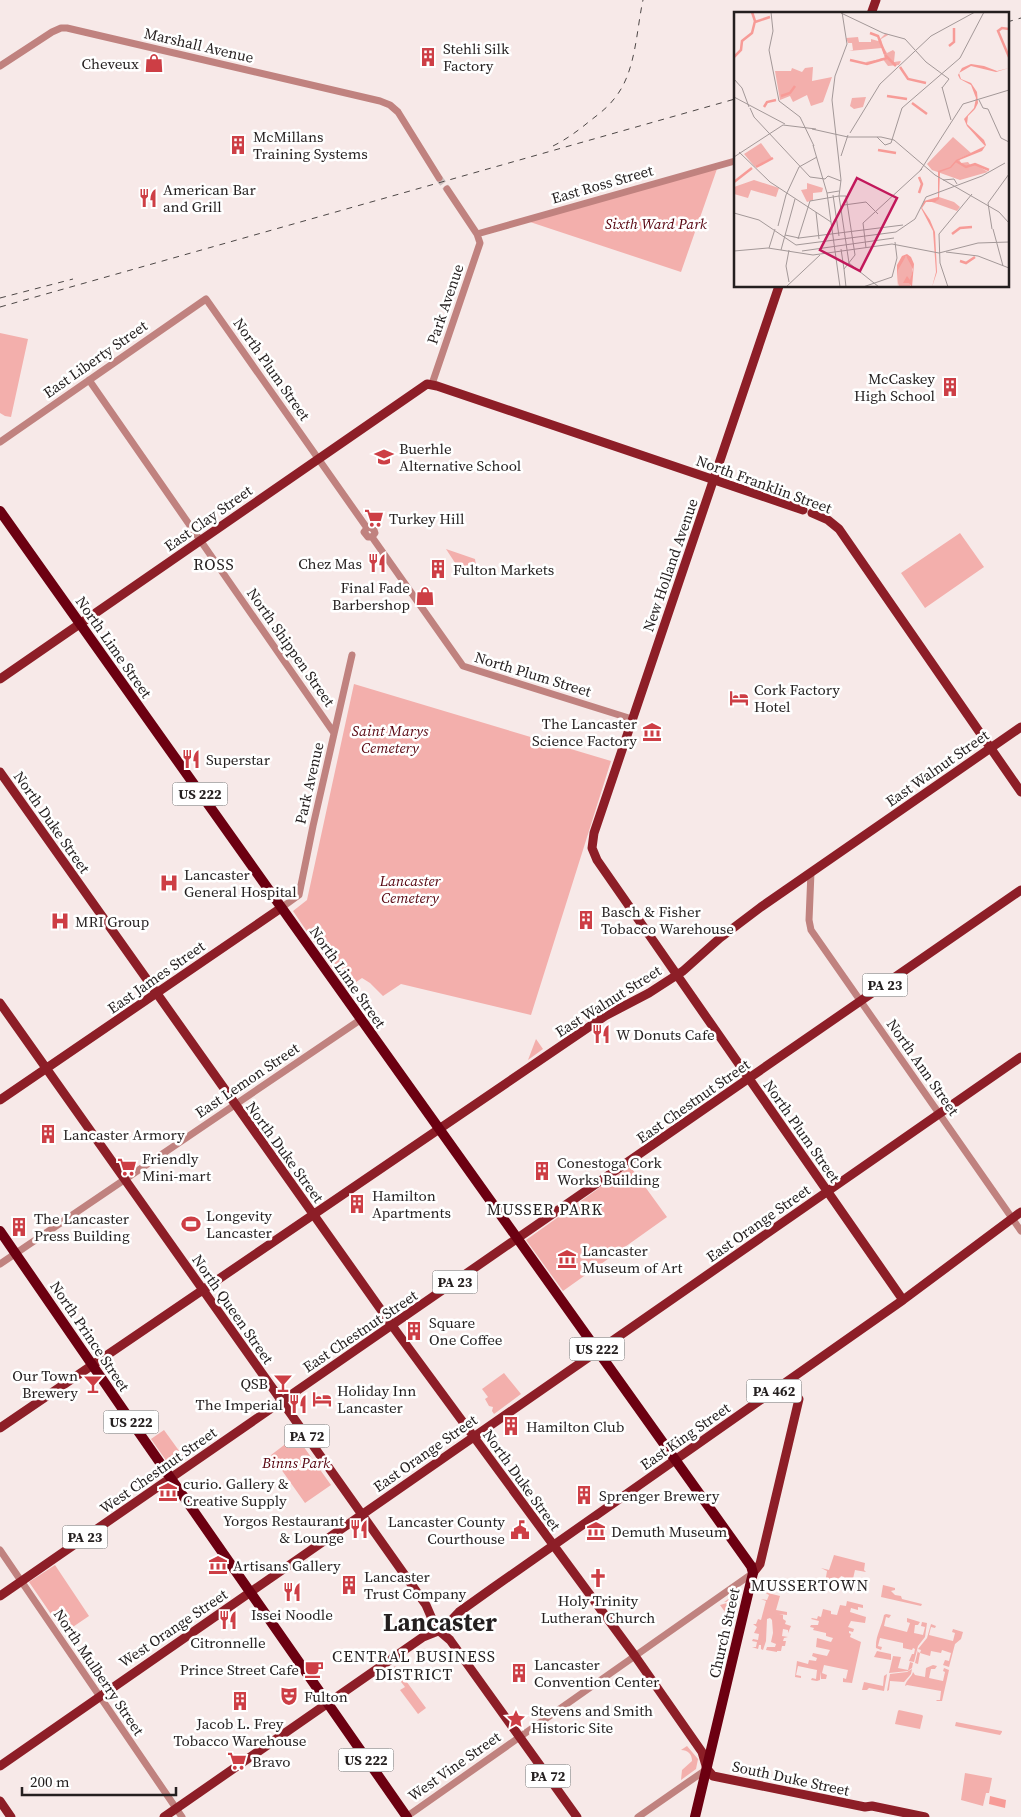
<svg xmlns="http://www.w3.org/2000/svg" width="1021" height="1817" viewBox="0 0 1021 1817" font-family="'Source Serif 4',serif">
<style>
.green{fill:#f3afac}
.water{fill:#f79b97}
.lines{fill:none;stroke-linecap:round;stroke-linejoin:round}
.minor-tunnel{stroke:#cdc1c0;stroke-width:7;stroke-dasharray:7 3.5;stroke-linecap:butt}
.minor{stroke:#c0827f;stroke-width:7}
.major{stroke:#8d1e27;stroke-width:9}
.highway{stroke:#6c0011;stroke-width:10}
.rail{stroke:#4d4746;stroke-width:1;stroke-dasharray:6 6;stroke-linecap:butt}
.labels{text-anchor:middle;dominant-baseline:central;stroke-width:5;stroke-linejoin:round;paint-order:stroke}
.shield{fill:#fff;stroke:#666262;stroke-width:1}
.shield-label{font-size:14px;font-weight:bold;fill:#241f1f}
.street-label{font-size:15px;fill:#241f1f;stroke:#fff}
.poi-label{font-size:15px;fill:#241f1f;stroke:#fff;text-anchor:start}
.park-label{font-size:15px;font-style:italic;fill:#56030e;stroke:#fff}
.neighbourhood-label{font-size:16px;letter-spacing:1px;fill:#241f1f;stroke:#fff}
.town-label{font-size:25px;font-weight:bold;fill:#241f1f;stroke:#fff}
.inset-river{fill:none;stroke:#f79b97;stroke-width:2.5}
.inset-road{fill:none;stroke:#a39898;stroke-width:1}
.view{fill:#c2185b;fill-opacity:0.15;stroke:#c2185b;stroke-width:2.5}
.inset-edge{fill:none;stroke:#241f1f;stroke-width:2.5}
</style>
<rect width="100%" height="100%" fill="#f7e9e8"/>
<path class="green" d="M718,166L681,272L524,220Z
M0,333L28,339L11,417L5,416L0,413Z
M960,533L984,567L925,608L901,573Z
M446,549L475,559L476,565L463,575Z
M354,684L611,761L531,1015L401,984L383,996L370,983L362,978L346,989L293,911L307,900Z
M536,1039L543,1049L528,1060Z
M630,1166L667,1217L563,1291L526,1240Z
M504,1373L521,1394L494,1414L492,1411L493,1407L489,1406L485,1399L488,1397L482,1389Z
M164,1430L185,1459L172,1469L151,1439Z
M296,1436L331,1485L305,1503L271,1455Z
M834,1555L865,1563L864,1570L866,1572L855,1570L852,1583L846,1584L845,1588L842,1587L844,1577L841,1576L839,1580L830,1578L828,1584L822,1583H825L827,1571L821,1568L829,1570Z
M55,1565L89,1616L64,1633L29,1582Z
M883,1585L895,1588V1590L891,1591L895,1595L901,1596L902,1599L922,1604L921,1606L881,1597Z
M740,1591L736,1611H734L733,1602H735V1599H732V1601L724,1602Z
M764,1592L780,1596L776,1610L787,1612V1615L779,1614L783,1615V1619L786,1621L785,1624L791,1626L788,1633V1630L783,1629L782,1636L788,1637L784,1638L783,1641H786L785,1646H782L781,1651H777V1652L766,1650L767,1647H775L776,1644L771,1642L773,1633L772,1620L770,1618L767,1619L766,1641L763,1650L761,1649V1645H759L758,1649L752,1647H756L757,1642L752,1641L753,1639L758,1640L759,1634L754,1633L757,1627L753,1624H756L758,1619L761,1620L766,1601L761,1599L767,1600L769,1595Z
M847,1601L863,1605V1608L858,1607V1610L851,1608L850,1612L866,1617L865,1623L851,1621L848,1627L854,1629L853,1632L849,1631V1633L851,1634L850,1637L861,1642L852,1683L843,1682V1678L846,1679L848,1670L824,1665L822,1673L827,1675L826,1679H821L820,1672V1680L817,1681L811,1680L812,1678L816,1679L817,1670L798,1666L796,1675L801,1676V1678L795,1677L797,1661L808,1664L809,1660L816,1661L817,1658L812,1656L813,1653L827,1656L830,1650L816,1647L817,1638L831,1642L833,1638L826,1636V1633L813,1630L814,1628L810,1627L811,1625H818L819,1621L811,1619L812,1618L817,1619L818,1616L821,1617L823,1609L831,1611V1614L837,1615L840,1605L846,1606Z
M727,1603V1608H733V1612L736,1613L734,1619L732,1618L730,1614L725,1612L720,1605Z
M886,1614L891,1615L889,1618L886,1617L884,1626L907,1632L910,1623L907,1622V1618L920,1622L918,1625H915L914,1633L923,1635L925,1627L921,1626L922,1622L927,1623L925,1637L918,1646L914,1662L909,1661L912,1654H914L915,1649L913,1648L912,1650L903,1648V1643L880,1638L878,1646L882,1647L881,1650L876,1648C875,1637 882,1626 884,1615Z
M931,1624L936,1626L935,1628L931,1627L929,1635L953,1641L955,1633L952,1632L953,1629L963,1632L961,1639L955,1644L949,1667L943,1665L945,1660L949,1661L951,1653L942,1650L941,1653L931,1651L930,1656L920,1653L918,1664L915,1663L918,1650V1652L920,1653L921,1650L918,1649L927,1638Z
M877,1651L891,1654V1660L874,1657Z
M893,1656L901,1657L898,1668L908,1670L910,1662L913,1663L912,1668L908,1671L889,1673Z
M933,1665L937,1666L935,1669H931L929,1678L943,1681L945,1672L943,1671L944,1668L949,1670L942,1701H936L937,1700H940L941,1691L907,1685L905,1686C906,1680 912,1677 913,1672L915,1675L925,1677L926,1668Z
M395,1666L426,1708L418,1714L400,1690L405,1687L391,1669Z
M912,1669L911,1674L904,1682L890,1681L889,1690L887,1691L890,1674L907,1672Z
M887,1674L884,1691L869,1688L867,1690H862L864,1682L883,1686L884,1676Z
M899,1710L922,1715L923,1716L920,1729L895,1724L898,1711Z
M956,1722L1002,1731V1732L1000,1735L955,1726Z
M687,1746L698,1759L696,1769L681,1780L682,1770L692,1761C692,1754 688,1750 681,1750Z
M965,1773L992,1778L989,1793H986L983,1806L961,1800Z"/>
<path class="water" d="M990,1796L1006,1800L1005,1808L989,1804Z"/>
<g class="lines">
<path class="minor-tunnel" d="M439,178L447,189"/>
<path class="minor" d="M0,66L52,32L61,28H67L380,101L390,105L398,112L439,178
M477,234L735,161
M89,380L334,733
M432,384L480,243L477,234L447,189
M0,442L206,299L367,528
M367,528L370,527L374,530L375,533L372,537
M367,528L364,532L368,537H372
M372,537L463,666L632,719
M811,872L809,920L811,930L1021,1231
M281,908L299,895L313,826L352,655
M0,1264L360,1020
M0,1550L182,1817
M406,1817L753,1573
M638,1817L707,1769"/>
<path class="major" d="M871,14L876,0
M779,286L594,833L592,848L597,860L903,1300
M812,513L828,520L839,529L1021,792
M0,679L427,384L437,386L803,510
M0,772L396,1331L635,1656L702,1752L707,1769L713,1776L865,1807L872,1806L925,1817
M0,1003L426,1605L436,1628L450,1640L577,1817
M0,1100L281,908
M0,1428L605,1016L649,993L683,971L720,938L761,907L1021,727
M753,1573L760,1564L799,1399L787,1382
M0,1596L1021,890
M0,1766L1021,1057
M0,1801L11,1817
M164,1817L423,1637L443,1629L459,1612L494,1587L903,1300L1021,1212"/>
<path class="highway" d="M0,511C250,863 499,1215 751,1566L753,1573L695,1817
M0,1231L133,1424L407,1817"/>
<path class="rail" d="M1007,22L1021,18
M553,146C567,139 579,130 591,120C599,114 608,107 614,99C636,73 636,32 643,0
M0,298L73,279
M0,307L735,99"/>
</g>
<defs>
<g id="building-bare" transform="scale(1.5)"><path d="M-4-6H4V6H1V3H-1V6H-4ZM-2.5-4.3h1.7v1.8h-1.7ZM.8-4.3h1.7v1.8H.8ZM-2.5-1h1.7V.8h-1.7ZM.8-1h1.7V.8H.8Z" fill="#cd3e45" stroke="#fff" stroke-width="2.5" paint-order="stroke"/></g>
<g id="shop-bare" transform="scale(1.5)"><path d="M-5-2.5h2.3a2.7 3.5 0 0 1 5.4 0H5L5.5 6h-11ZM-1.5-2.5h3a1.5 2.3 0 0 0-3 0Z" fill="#cd3e45" stroke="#fff" stroke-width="2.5" paint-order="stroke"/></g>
<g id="restaurant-bare" transform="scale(1.5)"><path d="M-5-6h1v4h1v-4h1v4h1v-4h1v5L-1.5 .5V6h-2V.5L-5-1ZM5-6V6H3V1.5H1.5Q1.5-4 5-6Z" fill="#cd3e45" stroke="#fff" stroke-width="2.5" paint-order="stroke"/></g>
<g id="school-bare" transform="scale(1.5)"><path d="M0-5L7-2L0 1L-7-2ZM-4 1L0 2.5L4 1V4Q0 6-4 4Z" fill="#cd3e45" stroke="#fff" stroke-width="2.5" paint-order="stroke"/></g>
<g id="supermarket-bare" transform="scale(1.5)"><path d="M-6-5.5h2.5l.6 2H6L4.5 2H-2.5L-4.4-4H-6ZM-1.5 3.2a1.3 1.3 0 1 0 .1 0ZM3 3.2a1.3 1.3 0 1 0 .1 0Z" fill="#cd3e45" stroke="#fff" stroke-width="2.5" paint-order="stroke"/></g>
<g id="hotel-bare" transform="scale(1.5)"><path d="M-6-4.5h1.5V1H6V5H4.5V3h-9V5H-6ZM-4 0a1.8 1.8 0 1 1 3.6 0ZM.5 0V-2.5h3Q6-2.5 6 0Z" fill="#cd3e45" stroke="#fff" stroke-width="2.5" paint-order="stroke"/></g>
<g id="museum-bare" transform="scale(1.5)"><path d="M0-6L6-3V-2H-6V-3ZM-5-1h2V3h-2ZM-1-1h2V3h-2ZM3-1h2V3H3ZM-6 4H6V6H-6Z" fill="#cd3e45" stroke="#fff" stroke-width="2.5" paint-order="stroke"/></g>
<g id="hospital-bare" transform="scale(1.5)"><path d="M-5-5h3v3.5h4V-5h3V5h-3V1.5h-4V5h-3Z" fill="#cd3e45" stroke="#fff" stroke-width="2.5" paint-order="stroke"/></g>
<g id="stadium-bare" transform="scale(1.5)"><path d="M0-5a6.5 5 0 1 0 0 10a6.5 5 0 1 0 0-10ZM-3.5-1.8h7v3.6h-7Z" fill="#cd3e45" stroke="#fff" stroke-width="2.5" paint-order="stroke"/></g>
<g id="bar-bare" transform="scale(1.5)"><path d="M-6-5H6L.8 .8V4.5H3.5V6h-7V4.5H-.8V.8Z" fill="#cd3e45" stroke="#fff" stroke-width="2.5" paint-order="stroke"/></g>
<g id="civic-bare" transform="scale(1.5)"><path d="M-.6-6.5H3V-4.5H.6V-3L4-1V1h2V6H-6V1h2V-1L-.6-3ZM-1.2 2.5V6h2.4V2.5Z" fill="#cd3e45" stroke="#fff" stroke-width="2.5" paint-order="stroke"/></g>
<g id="church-bare" transform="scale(1.5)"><path d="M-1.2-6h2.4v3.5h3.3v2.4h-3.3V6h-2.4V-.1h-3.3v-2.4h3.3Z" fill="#cd3e45" stroke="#fff" stroke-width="2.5" paint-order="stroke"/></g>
<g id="cafe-bare" transform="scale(1.5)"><path d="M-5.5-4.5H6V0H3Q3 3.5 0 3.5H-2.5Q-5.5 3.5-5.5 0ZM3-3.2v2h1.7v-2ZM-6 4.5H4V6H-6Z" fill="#cd3e45" stroke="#fff" stroke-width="2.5" paint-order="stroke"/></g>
<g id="theatre-bare" transform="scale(1.5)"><path d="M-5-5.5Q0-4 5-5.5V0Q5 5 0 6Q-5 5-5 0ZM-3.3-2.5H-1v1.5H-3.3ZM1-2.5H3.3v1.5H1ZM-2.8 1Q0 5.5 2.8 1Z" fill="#cd3e45" stroke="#fff" stroke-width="2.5" paint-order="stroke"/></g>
<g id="sight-bare" transform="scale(1.5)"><path d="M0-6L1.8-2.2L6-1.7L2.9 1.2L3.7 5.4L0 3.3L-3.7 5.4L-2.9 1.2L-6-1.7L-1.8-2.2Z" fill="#cd3e45" stroke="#fff" stroke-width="2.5" paint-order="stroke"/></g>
</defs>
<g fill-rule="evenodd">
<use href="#building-bare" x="428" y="57"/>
<use href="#shop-bare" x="154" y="63"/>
<use href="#building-bare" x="238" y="145"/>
<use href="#restaurant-bare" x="148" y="198"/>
<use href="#building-bare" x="950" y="387"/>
<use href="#school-bare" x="384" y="457"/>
<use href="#supermarket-bare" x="374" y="518"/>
<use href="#restaurant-bare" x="377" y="563"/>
<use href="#building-bare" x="438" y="569"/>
<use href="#shop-bare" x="425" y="596"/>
<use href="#hotel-bare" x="739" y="698"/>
<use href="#museum-bare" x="652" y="732"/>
<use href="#restaurant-bare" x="191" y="759"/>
<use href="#hospital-bare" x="169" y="883"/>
<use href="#building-bare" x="586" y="920"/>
<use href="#hospital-bare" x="60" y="921"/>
<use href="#restaurant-bare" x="601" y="1034"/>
<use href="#building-bare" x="48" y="1134"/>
<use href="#supermarket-bare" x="127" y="1167"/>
<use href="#building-bare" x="542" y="1171"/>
<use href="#building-bare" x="357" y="1204"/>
<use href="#stadium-bare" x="191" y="1224"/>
<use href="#building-bare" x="19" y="1227"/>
<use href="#museum-bare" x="567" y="1259"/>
<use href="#building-bare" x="414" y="1331"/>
<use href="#bar-bare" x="283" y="1383"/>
<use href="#bar-bare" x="93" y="1384"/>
<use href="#hotel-bare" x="322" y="1399"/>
<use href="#restaurant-bare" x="298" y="1404"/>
<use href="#building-bare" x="511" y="1426"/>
<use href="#museum-bare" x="168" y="1492"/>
<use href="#building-bare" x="584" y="1495"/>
<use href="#restaurant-bare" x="359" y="1529"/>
<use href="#civic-bare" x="520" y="1530"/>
<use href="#museum-bare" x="596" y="1531"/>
<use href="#museum-bare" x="218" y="1565"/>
<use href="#church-bare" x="598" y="1578"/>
<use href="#building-bare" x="349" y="1585"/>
<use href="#restaurant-bare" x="292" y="1592"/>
<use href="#restaurant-bare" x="228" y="1620"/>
<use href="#cafe-bare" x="314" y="1669"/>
<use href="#building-bare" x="519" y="1673"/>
<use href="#theatre-bare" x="289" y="1696"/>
<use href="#building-bare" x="240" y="1701"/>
<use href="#sight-bare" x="516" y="1719"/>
<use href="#supermarket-bare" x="237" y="1761"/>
</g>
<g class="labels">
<g class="shield">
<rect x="172.5" y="782.5" width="55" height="23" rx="4"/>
<rect x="862.5" y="973.5" width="45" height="23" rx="4"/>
<rect x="432.5" y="1270.5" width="45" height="23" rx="4"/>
<rect x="569.5" y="1337.5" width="55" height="23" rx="4"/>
<rect x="746.5" y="1379.5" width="55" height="23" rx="4"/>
<rect x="103.5" y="1410.5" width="55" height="23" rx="4"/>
<rect x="284.5" y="1424.5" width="45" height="23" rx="4"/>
<rect x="62.5" y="1525.5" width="45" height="23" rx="4"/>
<rect x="338.5" y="1748.5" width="55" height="23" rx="4"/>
<rect x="525.5" y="1764.5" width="45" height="23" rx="4"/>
</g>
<g class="shield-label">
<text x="200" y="794">US 222</text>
<text x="885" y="985">PA 23</text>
<text x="455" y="1282">PA 23</text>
<text x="597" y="1349">US 222</text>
<text x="774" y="1391">PA 462</text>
<text x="131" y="1422">US 222</text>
<text x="307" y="1436">PA 72</text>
<text x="85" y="1537">PA 23</text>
<text x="366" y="1760">US 222</text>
<text x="548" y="1776">PA 72</text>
</g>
<g class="street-label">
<text transform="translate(199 45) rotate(13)">Marshall Avenue</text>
<text transform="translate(602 184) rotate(-16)">East Ross Street</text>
<text transform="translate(445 304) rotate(-71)">Park Avenue</text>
<text transform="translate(95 359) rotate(-35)">East Liberty Street</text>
<text transform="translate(272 369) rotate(55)">North Plum Street</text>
<text transform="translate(764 484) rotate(20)">North Franklin Street</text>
<text transform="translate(208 518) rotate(-35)">East Clay Street</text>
<text transform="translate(670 565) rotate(-71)">New Holland Avenue</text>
<text transform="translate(114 647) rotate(55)">North Lime Street</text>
<text transform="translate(291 647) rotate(55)">North Shippen Street</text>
<text transform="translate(533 674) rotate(17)">North Plum Street</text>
<text transform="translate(937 768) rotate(-35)">East Walnut Street</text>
<text transform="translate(309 783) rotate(-77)">Park Avenue</text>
<text transform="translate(52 822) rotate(55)">North Duke Street</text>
<text transform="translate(156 977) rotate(-35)">East James Street</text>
<text transform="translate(348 977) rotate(55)">North Lime Street</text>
<text transform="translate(608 1001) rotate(-32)">East Walnut Street</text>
<text transform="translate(923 1067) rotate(55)">North Ann Street</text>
<text transform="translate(247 1080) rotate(-34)">East Lemon Street</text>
<text transform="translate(693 1101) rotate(-35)">East Chestnut Street</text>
<text transform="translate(802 1131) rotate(55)">North Plum Street</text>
<text transform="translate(285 1152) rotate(54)">North Duke Street</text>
<text transform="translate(758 1223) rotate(-35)">East Orange Street</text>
<text transform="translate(233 1309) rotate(55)">North Queen Street</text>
<text transform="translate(360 1331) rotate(-34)">East Chestnut Street</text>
<text transform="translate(90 1336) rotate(56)">North Prince Street</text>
<text transform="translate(685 1436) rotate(-35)">East King Street</text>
<text transform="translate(425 1453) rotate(-35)">East Orange Street</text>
<text transform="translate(158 1470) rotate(-35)">West Chestnut Street</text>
<text transform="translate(522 1480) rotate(54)">North Duke Street</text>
<text transform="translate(173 1628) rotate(-34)">West Orange Street</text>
<text transform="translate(724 1633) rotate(-77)">Church Street</text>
<text transform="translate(99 1672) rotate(56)">North Mulberry Street</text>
<text transform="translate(454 1766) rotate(-35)">West Vine Street</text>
<text transform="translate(791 1778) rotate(12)">South Duke Street</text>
</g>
<g class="poi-label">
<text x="443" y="48">Stehli Silk<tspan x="443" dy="17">Factory</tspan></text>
<text x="139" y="63" text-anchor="end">Cheveux</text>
<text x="253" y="136">McMillans<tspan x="253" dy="17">Training Systems</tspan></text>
<text x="163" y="189">American Bar<tspan x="163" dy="17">and Grill</tspan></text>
<text x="935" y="378" text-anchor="end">McCaskey<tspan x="935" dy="17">High School</tspan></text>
<text x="399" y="448">Buerhle<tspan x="399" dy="17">Alternative School</tspan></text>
<text x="389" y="518">Turkey Hill</text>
<text x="362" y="563" text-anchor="end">Chez Mas</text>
<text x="453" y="569">Fulton Markets</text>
<text x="410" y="587" text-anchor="end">Final Fade<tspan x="410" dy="17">Barbershop</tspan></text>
<text x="754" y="689">Cork Factory<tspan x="754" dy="17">Hotel</tspan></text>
<text x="637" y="723" text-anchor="end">The Lancaster<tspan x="637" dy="17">Science Factory</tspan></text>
<text x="206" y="759">Superstar</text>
<text x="184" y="874">Lancaster<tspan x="184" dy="17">General Hospital</tspan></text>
<text x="601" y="911">Basch &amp; Fisher<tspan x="601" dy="17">Tobacco Warehouse</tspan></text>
<text x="75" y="921">MRI Group</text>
<text x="616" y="1034">W Donuts Cafe</text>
<text x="63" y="1134">Lancaster Armory</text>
<text x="142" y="1158">Friendly<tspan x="142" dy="17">Mini-mart</tspan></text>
<text x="557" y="1162">Conestoga Cork<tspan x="557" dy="17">Works Building</tspan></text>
<text x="372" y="1195">Hamilton<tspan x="372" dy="17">Apartments</tspan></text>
<text x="206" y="1215">Longevity<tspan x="206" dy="17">Lancaster</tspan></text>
<text x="34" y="1218">The Lancaster<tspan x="34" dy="17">Press Building</tspan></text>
<text x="582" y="1250">Lancaster<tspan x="582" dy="17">Museum of Art</tspan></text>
<text x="429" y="1322">Square<tspan x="429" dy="17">One Coffee</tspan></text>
<text x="78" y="1375" text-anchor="end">Our Town<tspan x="78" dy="17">Brewery</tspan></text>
<text x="268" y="1383" text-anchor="end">QSB</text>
<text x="337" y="1390">Holiday Inn<tspan x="337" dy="17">Lancaster</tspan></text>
<text x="283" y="1404" text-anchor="end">The Imperial</text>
<text x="526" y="1426">Hamilton Club</text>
<text x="183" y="1483">curio. Gallery &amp;<tspan x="183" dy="17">Creative Supply</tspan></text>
<text x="599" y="1495">Sprenger Brewery</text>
<text x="344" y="1520" text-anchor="end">Yorgos Restaurant<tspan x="344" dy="17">&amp; Lounge</tspan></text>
<text x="505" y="1521" text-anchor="end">Lancaster County<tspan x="505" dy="17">Courthouse</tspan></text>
<text x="611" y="1531">Demuth Museum</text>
<text x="233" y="1565">Artisans Gallery</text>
<text x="364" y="1576">Lancaster<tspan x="364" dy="17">Trust Company</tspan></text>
<text x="598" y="1600" text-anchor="middle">Holy Trinity<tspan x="598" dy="17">Lutheran Church</tspan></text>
<text x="292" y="1614" text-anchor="middle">Issei Noodle</text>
<text x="228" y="1642" text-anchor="middle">Citronnelle</text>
<text x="534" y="1664">Lancaster<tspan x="534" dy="17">Convention Center</tspan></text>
<text x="299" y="1669" text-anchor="end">Prince Street Cafe</text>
<text x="304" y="1696">Fulton</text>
<text x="531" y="1710">Stevens and Smith<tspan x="531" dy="17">Historic Site</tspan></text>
<text x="240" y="1723" text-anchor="middle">Jacob L. Frey<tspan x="240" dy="17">Tobacco Warehouse</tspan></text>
<text x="252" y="1761">Bravo</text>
</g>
<g class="park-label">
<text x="656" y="223">Sixth Ward Park</text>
<text x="390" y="730">Saint Marys<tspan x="390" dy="17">Cemetery</tspan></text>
<text x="410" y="880">Lancaster<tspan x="410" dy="17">Cemetery</tspan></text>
<text x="296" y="1462">Binns Park</text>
</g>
<g class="neighbourhood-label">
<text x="214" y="564">ROSS</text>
<text x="545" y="1209">MUSSER PARK</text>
<text x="810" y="1585">MUSSERTOWN</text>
<text x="414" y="1656">CENTRAL BUSINESS<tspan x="414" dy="18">DISTRICT</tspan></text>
</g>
<g class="town-label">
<text x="440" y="1622">Lancaster</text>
</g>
</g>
<g transform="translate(734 12)">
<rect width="275" height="275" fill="#f7e9e8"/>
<path d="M151,22H156L147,27L148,33L153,41L159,38L161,40L160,50L167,49L165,53L154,54L148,46L133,52L132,50L151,46L148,36L115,39L119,38L118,31H114L112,26L124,25L125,30H137V27L144,29ZM79,55L78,69L98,65L89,90L77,94L73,83L59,90L56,84L46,88L41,59H57L58,56L68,60L71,56ZM132,85L129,95L120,97L116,94L118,86ZM219,125L237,141L225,147L227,151L234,150L237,154L241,152L254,160L226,168L198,158L193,152ZM27,131L38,146L21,155L10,142ZM20,168L45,176L42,185L17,178L14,186L0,182V175ZM73,171L89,176L88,180L79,181V188L73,190L67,178L73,177ZM205,185L220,190L226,195L223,199L195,189H202ZM169,244L175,245L179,254L176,275H165L164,271V256Z" fill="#f3afac"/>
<path d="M237,52L250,54L263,59L275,56L262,60L237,54L225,61L227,67L237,71L243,80L244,91L241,97L234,104L233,112L250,128L252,133L248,139L223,149L217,156L206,160L205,187L201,190H192L188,196L196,208L201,220L203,260L198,275L202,260L199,219L187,196L190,189L204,185V159L216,155L222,148L251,134L233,114L230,107L240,96L242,86L237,73L226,67L224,63L228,56ZM173,242L177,245L180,252L178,275L175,271H169L173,264L176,268L179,257L172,244L164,258L163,275V253L168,244Z" fill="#f79b97"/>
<path class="inset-river" d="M21,10L36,5M275,17L268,16L264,19L275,45M136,21L144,24L151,42M215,34L220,30V16M151,43L162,54M0,45L7,38L8,29L18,21L21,9L18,0M116,48L133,52L153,46M166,55L174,67L192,71M47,84L56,81L61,74M153,84L173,87M178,91L193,102M30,95L33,90L42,88M144,138L162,141M222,149L232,155L241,152L255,158M22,155L39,146M185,165L188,172L185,181M0,170L18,156M218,222L226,216L238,215M226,249L232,251L241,245"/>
<path class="inset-road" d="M37,0L39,19L35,38L45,89L66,105L80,134M108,0L113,32L101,64L98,88L107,168L105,184H112L121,243L110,257L112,275M107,1L149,21L171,27L192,50L215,67L208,76M0,67L8,76L15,95M208,75L217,108M0,85L51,112M245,88L249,96L254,97L267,126L275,130M16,96L20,105L76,165L91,167L94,164L107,169M78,117L114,125H147L160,128L201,163L265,200L275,211M116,121L146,72L197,24L241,0M143,125L151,133L157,131L168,96L226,46L250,0M79,133L93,181M5,140L36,170L97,210M107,144L114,123M0,145L49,113L82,117M186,159L229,92L275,78M209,168L220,167L223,172M105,179L93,181L106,275M99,183L105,224M110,193L132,190L144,202M82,200L85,227M0,201L25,208L62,233M44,214L52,183L65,155L83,145M258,217L254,191L275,162M259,217L269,254M51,223L65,226L169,213M64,227L76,189L105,184L115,251M62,233L162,220L181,207L192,185L248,164L271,151M35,236L41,217M132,236L129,211L188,157M107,237L110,257M47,238L61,187M55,238L52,254L55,270M0,239L34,236L79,243L158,232L205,241L244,231L275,230M68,239L160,226M212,240L244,244L275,256M115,251L145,275M52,275L86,243M129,275L158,265L163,246L161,230M214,275L206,251L205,222L238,182"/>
<path class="view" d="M123,166L163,186L126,259L86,238Z"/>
<rect width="275" height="275" class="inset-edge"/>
</g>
<path d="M22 1787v8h154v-8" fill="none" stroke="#241f1f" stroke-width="2.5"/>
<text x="30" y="1787" font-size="15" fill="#241f1f" stroke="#ffffff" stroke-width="4" paint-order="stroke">200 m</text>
</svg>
